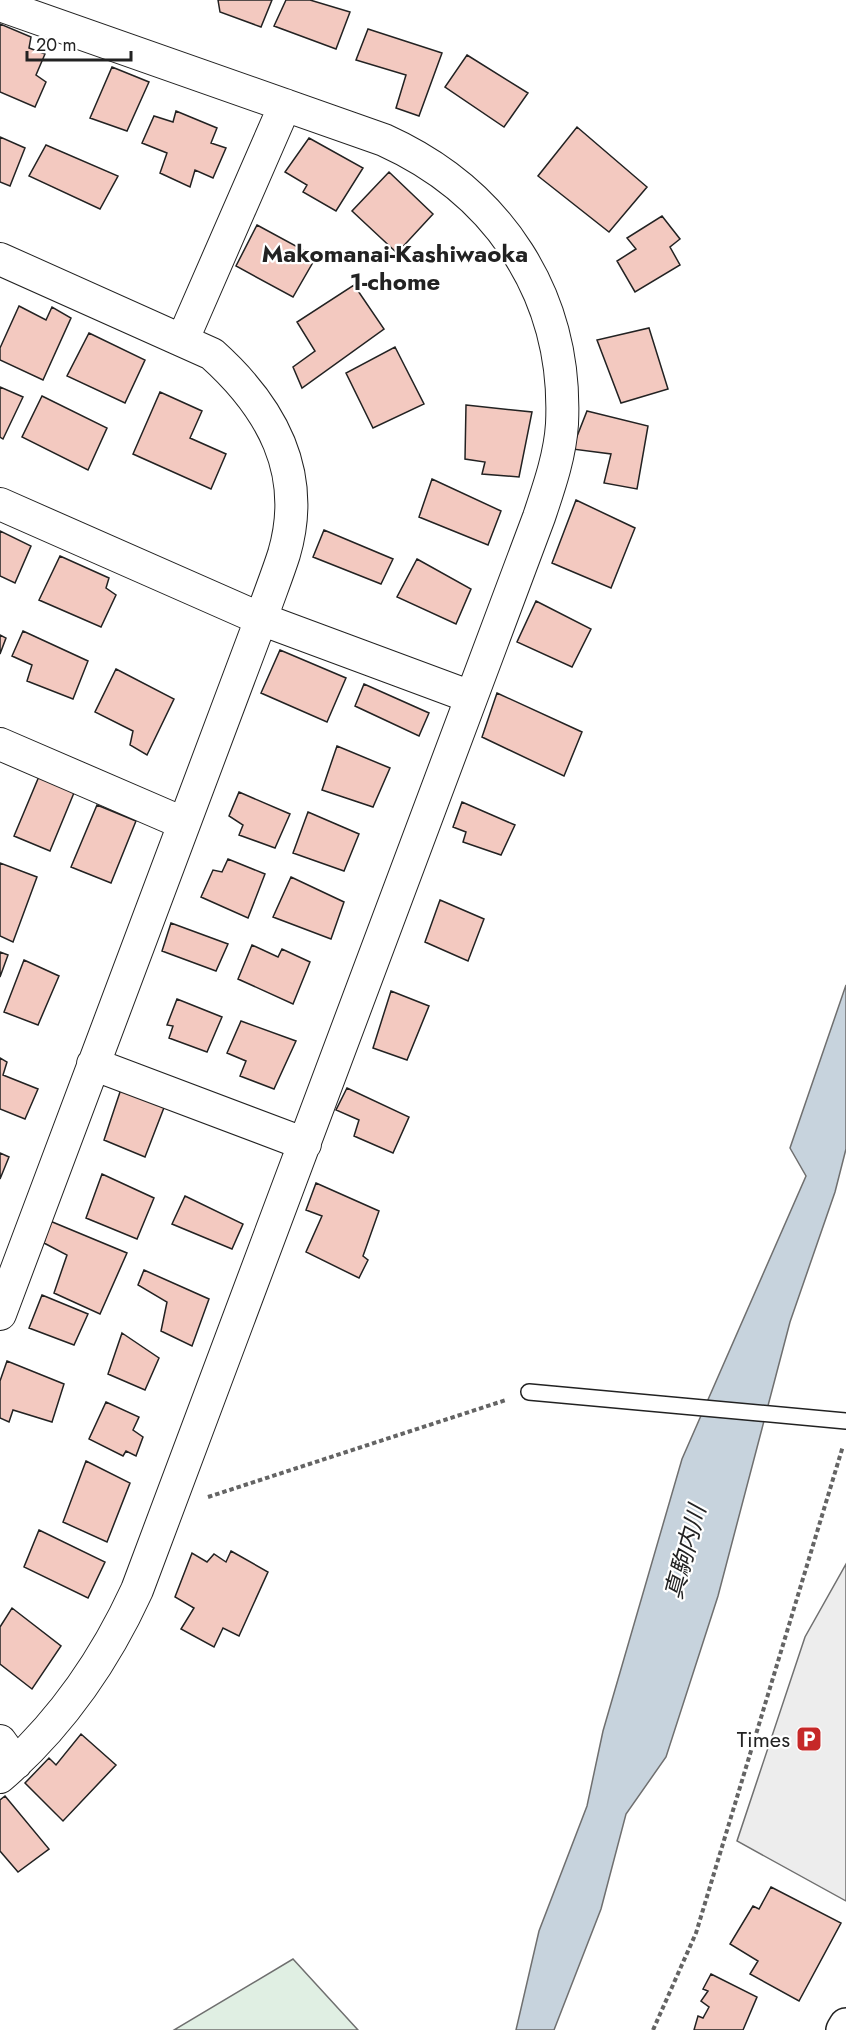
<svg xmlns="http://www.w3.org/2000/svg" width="846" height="2030" viewBox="0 0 846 2030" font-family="Jost,'Noto Sans JP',sans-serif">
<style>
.green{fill:#e0efe3;stroke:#6f6f6f;stroke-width:1.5}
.parking{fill:#ededed;stroke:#6f6f6f;stroke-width:1.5}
.water{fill:#c7d3dd;stroke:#6f6f6f;stroke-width:1.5}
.building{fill:#f3c9c0;stroke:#222;stroke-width:1.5}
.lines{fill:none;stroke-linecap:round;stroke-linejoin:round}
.service-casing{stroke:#222;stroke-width:18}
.minor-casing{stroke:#222;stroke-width:34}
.trunk-casing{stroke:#222;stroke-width:36}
.path{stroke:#646464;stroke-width:4;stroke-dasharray:4.5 3;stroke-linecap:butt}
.service{stroke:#fff;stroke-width:15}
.minor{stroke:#fff;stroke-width:32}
.trunk{stroke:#fff;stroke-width:33}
.labels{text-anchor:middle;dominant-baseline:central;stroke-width:4.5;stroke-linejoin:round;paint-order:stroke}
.poi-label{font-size:22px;fill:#222;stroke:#fff;text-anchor:end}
.neighbourhood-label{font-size:24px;font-weight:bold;fill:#222;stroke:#fff}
.water-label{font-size:24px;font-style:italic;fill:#222;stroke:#fff}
</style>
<rect width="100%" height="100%" fill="#fff"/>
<path class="green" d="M293,1959L358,2030H174Z"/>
<path class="parking" d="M846,1564V1901L737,1841L805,1637Z"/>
<path class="water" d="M846,985V1149L835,1192L790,1322L718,1596L666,1757L626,1814L601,1909L554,2030H516L539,1931L587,1806L603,1731L682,1459L806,1176L790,1148Z"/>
<path class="building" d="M218,0H272L261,27L220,12Z
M286,0H310L350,12L336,49L274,26Z
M0,24L31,37L29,48L45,54L36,75L46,82L35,107L0,92Z
M368,29L442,53L419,116L396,108L406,75L356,60Z
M467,55L528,93L504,127L445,87Z
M112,67L149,82L127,131L90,118Z
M176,111L217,128L211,143L226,148L213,178L195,170L190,187L160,173L167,153L142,143L154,116L173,122Z
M577,127L647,187L609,232L538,176Z
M0,137L25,148L10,186L0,182Z
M309,138L363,168L336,211L303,192L307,185L285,172Z
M46,145L118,176L100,209L29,176Z
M389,172L433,214L397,253L352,211Z
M662,216L680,239L670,247L680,265L635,292L617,261L636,249L627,238Z
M257,225L316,257L293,297L236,266Z
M354,285L384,329L302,388L293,367L315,351L297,322Z
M19,306L46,320L52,307L71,318L43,380L0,360V348Z
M649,328L668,389L621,403L597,340Z
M89,333L145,360L125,403L67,376Z
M395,347L424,404L373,428L346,373Z
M0,387L23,397L3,439L0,437Z
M160,392L202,411L190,438L226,454L211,489L133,454Z
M42,396L107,428L88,470L22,437Z
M466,405L532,412L519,477L482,474L485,462L465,459Z
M587,411L648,426L637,489L604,483L611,454L572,449Z
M432,479L501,511L488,545L419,517Z
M576,500L635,528L611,588L552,563Z
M324,530L393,559L381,584L313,557Z
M0,531L31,546L15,583L0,576Z
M60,556L109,578L106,588L116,595L101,627L39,600Z
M417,559L471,589L456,624L397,597Z
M536,601L591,629L572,667L517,642Z
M23,631L88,661L73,699L27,681L32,665L12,656Z
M0,635L6,638L0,654Z
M280,650L346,678L327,722L261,693Z
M116,669L174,699L147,755L130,745L133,731L95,712Z
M364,684L429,713L419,736L355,706Z
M497,693L582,732L564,776L482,737Z
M337,746L390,768L373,807L322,790Z
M40,774L76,788L50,851L14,836Z
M239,792L290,814L275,848L239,835L243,825L229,816Z
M462,802L515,825L501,855L463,842L466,832L453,827Z
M97,805L136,821L111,883L71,867Z
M308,812L359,834L344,871L293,853Z
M228,859L265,874L248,918L201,897L213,870L222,872Z
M0,863L37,877L13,942L0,936Z
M291,877L344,902L331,939L273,917Z
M440,900L484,919L468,961L425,942Z
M171,923L228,944L216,971L162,951Z
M252,945L278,957L282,949L310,962L293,1004L238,979Z
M0,952L8,955L0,977Z
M24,960L59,976L38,1025L4,1012Z
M391,991L429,1006L407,1060L373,1048Z
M177,999L222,1017L207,1052L169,1038L173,1026L167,1025Z
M241,1021L296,1041L274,1089L240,1076L246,1061L227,1053Z
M0,1058L7,1062L3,1075L38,1089L25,1119L0,1109Z
M347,1088L409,1117L393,1153L354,1136L359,1120L336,1110Z
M121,1089L165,1105L145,1157L104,1140Z
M0,1153L9,1157L0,1179Z
M102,1174L154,1198L137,1239L86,1218Z
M316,1183L379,1211L363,1256L368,1260L359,1278L306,1252L322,1216L306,1210Z
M185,1196L243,1224L232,1249L172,1224Z
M50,1221L127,1253L100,1314L54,1293L67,1255L44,1243Z
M144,1270L209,1299L192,1346L161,1331L167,1302L138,1285Z
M42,1295L88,1314L74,1345L29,1328Z
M122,1333L159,1358L145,1390L108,1374Z
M7,1361L64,1384L52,1422L13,1410L9,1422L0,1418V1381Z
M106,1402L139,1417L133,1430L143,1437L136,1456L126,1451L123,1456L89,1439Z
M86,1461L130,1483L107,1542L63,1522Z
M39,1530L105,1562L88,1598L24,1567Z
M231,1551L268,1572L239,1636L223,1628L214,1647L181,1629L194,1608L175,1597L192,1553L207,1562L214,1554L226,1562Z
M12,1608L61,1646L32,1689L0,1664V1627Z
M81,1734L116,1765L63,1821L25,1783L49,1758L56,1765Z
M5,1796L49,1849L18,1872L0,1851V1800Z
M771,1887L841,1923L799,2001L750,1974L758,1961L730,1944L753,1906L759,1909Z
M711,1974L757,1997L743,2030H694L698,2016L703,2018L709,2007L701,2001L708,1991L703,1989Z"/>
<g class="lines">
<g class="service-casing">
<path id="service" d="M529,1392L846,1421"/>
</g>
<g class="minor-casing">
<path id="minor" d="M0,5L384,140C499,192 568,296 562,424C560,456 549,487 539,517L137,1590C104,1662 60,1725 0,1777
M0,259L212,354C271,407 308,472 284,554C277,576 268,598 261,619L0,1314
M183,339L285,105
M0,504L261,619L471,697
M0,744L183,823
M93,1064L305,1144
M0,1741L16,1763"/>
</g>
<g class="trunk-casing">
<path id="trunk" d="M843,2030L846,2025"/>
</g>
<path class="path" d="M208,1497L506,1400
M653,2030L696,1933L843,1446"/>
<use href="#service" class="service"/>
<use href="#minor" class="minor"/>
<use href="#trunk" class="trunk"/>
</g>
<defs>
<g id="parking-square" transform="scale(1.35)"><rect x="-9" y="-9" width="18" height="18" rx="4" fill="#c62828" stroke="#fff"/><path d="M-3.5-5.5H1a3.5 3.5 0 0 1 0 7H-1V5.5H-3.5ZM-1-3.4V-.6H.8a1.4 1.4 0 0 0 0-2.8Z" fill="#fff"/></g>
</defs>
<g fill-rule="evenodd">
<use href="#parking-square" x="809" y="1739"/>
</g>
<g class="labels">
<g class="poi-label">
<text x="790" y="1739">Times</text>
</g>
<g class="neighbourhood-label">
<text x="395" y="253">Makomanai-Kashiwaoka<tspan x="395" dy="28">1-chome</tspan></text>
</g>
<g class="water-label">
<text transform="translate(685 1552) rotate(-75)">真駒内川</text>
</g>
</g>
<path d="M27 51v9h104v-9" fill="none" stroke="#222222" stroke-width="3"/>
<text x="36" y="51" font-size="18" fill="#222222" stroke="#ffffff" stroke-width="4.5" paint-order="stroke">20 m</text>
</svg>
